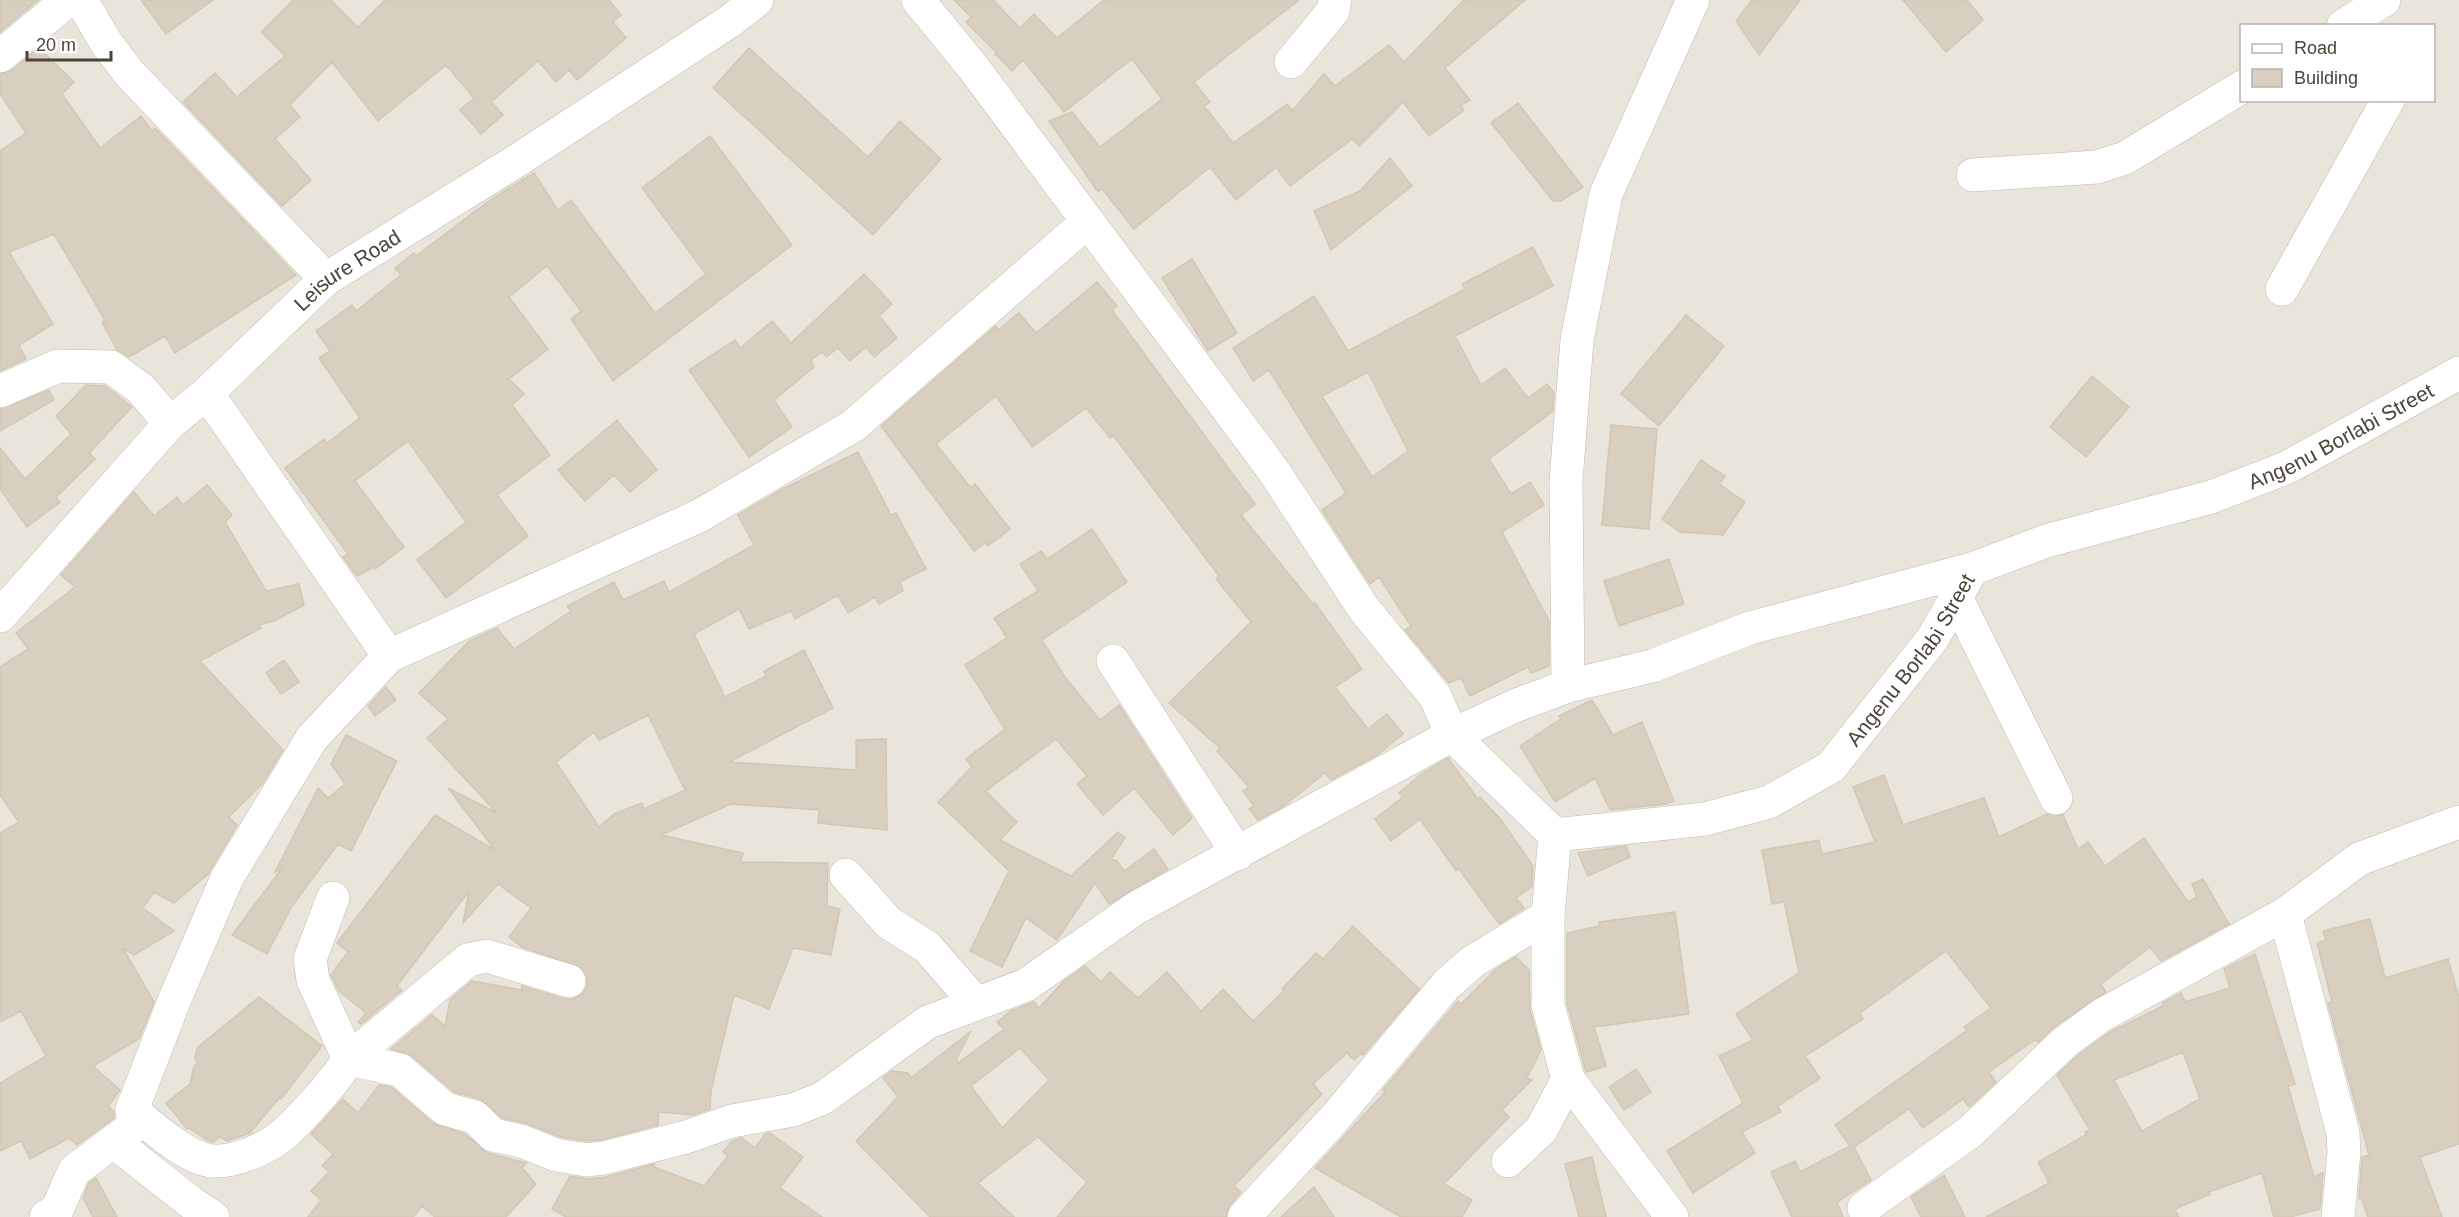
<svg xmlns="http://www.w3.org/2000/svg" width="2459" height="1217" viewBox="0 0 2459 1217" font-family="Helvetica,sans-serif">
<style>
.residential{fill:#eae5da;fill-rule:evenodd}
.building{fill:#d8cfc1;stroke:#d3c7b4;stroke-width:1.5;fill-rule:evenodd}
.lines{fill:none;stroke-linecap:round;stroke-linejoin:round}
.minor-casing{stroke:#c2bbae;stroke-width:34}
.minor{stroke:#fff;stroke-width:33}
.labels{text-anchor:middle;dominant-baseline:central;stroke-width:4.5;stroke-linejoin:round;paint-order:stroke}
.street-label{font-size:21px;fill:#4b4439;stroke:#fff}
</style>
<rect width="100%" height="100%" fill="#f6f3ec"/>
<path class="residential" d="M0,0H2459V1217H0ZM2242,26H2434V100H2242Z"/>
<path class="building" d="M0,0H38L0,32Z
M141,0H213L166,34Z
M293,0H331L358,27L385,0H609L621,15L613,22L626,38L577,80L569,70L556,82L538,61L491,102L503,115L481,134L460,110L474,98L446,65L378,121L332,62L290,105L300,117L275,139L311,180L282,206L183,102L215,73L237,97L285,56L261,32Z
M954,0H993L1020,28L1034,14L1057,38L1104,0H1299L1194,82L1210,102L1204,106L1233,143L1287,104L1292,111L1324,74L1335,86L1389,45L1404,62L1464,0H1525L1445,68L1470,100L1461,105L1464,110L1429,136L1403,102L1359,146L1352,139L1290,186L1276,167L1236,200L1210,167L1134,229L1102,189L1098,192L1049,121L1072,112L1100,147L1162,99L1132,59L1064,112L1023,60L1012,71L995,54L997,53L966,22L971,17Z
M1752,0H1800L1759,55L1736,21Z
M1903,0H1967L1983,20L1946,52Z
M39,48L74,82L62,94L100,148L141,116L152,131L155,128L296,275L175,353L165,336L129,357L117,350L102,322L105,320L54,234L9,252L53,324L19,345L26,359L0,371V151L26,133L0,94V74L12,70Z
M749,48L868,157L900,121L941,159L873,235L713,88Z
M1518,103L1583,187L1561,201H1553L1491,123Z
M710,136L792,245L613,381L571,319L581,311L547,266L509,297L548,349L509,379L524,394L512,405L550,455L497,495L528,536L446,598L417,560L466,522L408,441L355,481L404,547L375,569L374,567L357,576L343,557L348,554L285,468L324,439L327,443L360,418L319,358L330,351L316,331L352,305L356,311L401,275L395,268L414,253L416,256L490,200L534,173L558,210L571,200L655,313L706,274L642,188Z
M1390,158L1412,186L1331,250L1314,211L1360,191Z
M1533,247L1553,286L1455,336L1481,385L1505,368L1528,398L1547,384L1554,393L1553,411L1489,459L1511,494L1530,482L1544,505L1502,532L1549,621V666L1531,673L1528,667L1470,696L1461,678L1449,683L1405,630L1411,626L1379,577L1370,584L1322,510L1346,493L1269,370L1253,381L1233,348L1314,296L1348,351L1465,289L1462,284ZM1368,372L1408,451L1372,477L1322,396Z
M1192,259L1237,333L1208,351L1162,278Z
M864,274L892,304L879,316L897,338L874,357L866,347L850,361L838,348L826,357L823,352L811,360L814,367L774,400L792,427L749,457L689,370L735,340L740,348L772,321L791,343Z
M1097,282L1117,306L1112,310L1255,504L1241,515L1314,605L1315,603L1362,669L1335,687L1368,729L1387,714L1403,734L1377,755L1331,780L1325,773L1281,808L1258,820L1249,809L1254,806L1243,791L1249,787L1217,751L1220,748L1169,703L1251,622L1216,579L1219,576L1113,435L1110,438L1086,408L1032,447L996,396L936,444L971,488L975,484L1010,529L988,546L985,543L974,551L881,426L996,326L998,330L1019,313L1036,333Z
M1686,315L1724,346L1659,426L1621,394Z
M2092,376L2129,407L2086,457L2050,427Z
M86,385L105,386L132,407L89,453L95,459L56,497L60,502L27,527L0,489V448L25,479L71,434L56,416Z
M49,390L54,400L0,431V409Z
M617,420L657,470L630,492L614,475L585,501L558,470Z
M1611,425L1657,429L1649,529L1602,525Z
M858,452L891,515L896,513L926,569L900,582L903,591L879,604L875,597L848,613L838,595L795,619L791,611L749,629L739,609L694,634L725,697L766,676L764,671L804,650L833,708L729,762L856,770V740L886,739L887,830L818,823L819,810L731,804L661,835L743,853L741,862L828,863L827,906L840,909L831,955L793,948L769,1009L734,995L711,1091L710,1109L693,1115L659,1112L658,1125L601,1140L587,1141L561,1137L528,1124L502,1118L480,1099L454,1092L412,1056L391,1049L432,1015L445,1026L450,1000L472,981L522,990V986L564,999H574L582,994L587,987V977L582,968L522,947L509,937L531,908L498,884L463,923L469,891L397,986L402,990L361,1024L358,1022L366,1013L339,991L331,975L348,952L337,943L435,815L495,850L448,788L497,813L427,738L448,719L419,693L469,641L497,628L514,649L571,611L567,606L614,582L623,600L664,581L669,592L754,545L738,515L783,489ZM648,715L685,790L644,809L642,803L614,814L599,827L556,762L594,732L599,740Z
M1701,460L1725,476L1719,484L1745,502L1723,535L1680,532L1662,519Z
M207,485L232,515L225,522L266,591L299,584L304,605L274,621L259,625L261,628L200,661L283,750L262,784L229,817L237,825L208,874L174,903L154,892L143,908L174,931L134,955L123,948L154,1002L139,1039L93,1066L120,1090L108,1106L114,1111V1118L77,1145L69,1138L30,1159L21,1141L0,1151V1083L46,1056L21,1011L0,1022V833L19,822L0,795V667L28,649L16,633L75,587L61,575L134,492L154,516L177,497L183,505Z
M1092,529L1127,582L1042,640L1064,676L1100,720L1119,705L1192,818L1173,835L1134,788L1103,815L1077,784L1087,776L1056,739L986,791L1017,822L1000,840L1071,876L1118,832L1125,838L1111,859L1117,861L1124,871L1154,849L1168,869L1109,904L1095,883L1057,940L1026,918L1002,967L970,951L1009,871L938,802L972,767L966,759L1005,729L965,665L1007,638L994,618L1038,591L1020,564L1041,551L1047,559Z
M1669,559L1684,604L1619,626L1604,581Z
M284,660L299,682L281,694L266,673Z
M386,687L396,700L375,716L368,706Z
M1592,700L1613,735L1642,722L1674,801L1666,804L1610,810L1595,778L1555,802L1520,746L1561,719L1559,716Z
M346,735L397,761L351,851L338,844L292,906L267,954L232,935L282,868L275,872L318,788L328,798L345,784L331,764Z
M1448,758L1478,799L1480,797L1501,820L1533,866L1532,886L1516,898L1524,908L1499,924L1459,869L1456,871L1420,819L1391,841L1375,819L1403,797L1399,793L1424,772Z
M1884,775L1903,825L1984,798L1999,837L2047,814L2063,815L2078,849L2088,842L2105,866L2144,838L2188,902L2197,897L2192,884L2203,879L2229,924L2161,961L2150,947L2101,984L2106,992L2054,1027L2038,1042L2036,1039L1989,1072L1996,1082L1969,1107L1963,1099L1923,1128L1909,1109L1854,1147L1871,1180L1837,1202L1843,1217H1792L1771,1172L1795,1161L1800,1172L1850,1146L1835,1125L1967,1030L1964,1027L1991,1008L1946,951L1860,1013L1863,1019L1805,1056L1820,1078L1778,1106L1781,1112L1742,1132L1755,1153L1693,1193L1667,1151L1743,1103L1719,1056L1753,1040L1736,1014L1799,973L1784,902L1772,904L1762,850L1819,840L1822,854L1875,842L1853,787Z
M1626,846L1630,857L1588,876L1578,853Z
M1675,912L1689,1014L1594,1027L1606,1066L1586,1072L1567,1003V933L1599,926V922Z
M2370,919L2385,978L2448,959L2459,998V1144L2420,1157L2442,1217H2368L2361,1197L2359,1198L2362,1157L2369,1155L2328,1003L2332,1002L2317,943L2326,940L2323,931Z
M1353,926L1419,989L1363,1055L1362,1053L1354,1060L1347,1053L1313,1084L1322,1094L1234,1186L1241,1192L1230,1205L1226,1217H1057L1087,1182L1038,1137L978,1183L1014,1217H930L856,1141L898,1097L883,1078L892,1071L908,1073L911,1078L971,1031L956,1060L958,1063L1004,1029L997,1022L1011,1011L1034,1002L1039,1008L1063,982L1085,966L1101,982L1110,972L1138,998L1167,972L1201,1011L1223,989L1253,1021L1284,991L1282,989L1316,953L1323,959ZM1020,1048L1049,1080L1002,1128L971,1086Z
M2255,954L2295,1084L2288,1086L2314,1177L2323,1173L2320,1209L2290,1217H2274L2262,1173L2209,1192L2210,1194L2175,1209L2179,1217H1986L2049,1183L2038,1162L2086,1135L2085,1132L2090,1130L2057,1075L2077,1056L2112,1031L2163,1006L2162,1003L2181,993L2185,1002L2230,988L2224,969ZM2183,1052L2200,1099L2142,1131L2114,1080Z
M1516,957L1529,970L1530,1010L1541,1050L1527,1078L1532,1080L1502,1110L1509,1117L1444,1184L1472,1200L1462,1217H1401L1315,1168L1385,1092L1383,1090L1458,1001L1461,1004L1496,969Z
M259,997L322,1046L281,1099L279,1098L250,1133L227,1141L219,1136L214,1142L209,1141L189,1128L187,1129L166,1103L190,1084L194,1066L198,1063L195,1059L197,1048Z
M1636,1069L1651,1092L1624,1110L1609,1087Z
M379,1085L391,1087L433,1123L465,1134L488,1153L526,1163L522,1168L536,1184L506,1217H435L422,1206L413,1217H308L321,1200L311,1191L329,1172L322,1166L333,1154L311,1134L343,1099L358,1113Z
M770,1133L803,1157L780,1188L822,1217H566L552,1209L570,1176L588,1179L606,1177L654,1164V1167L704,1186L728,1156L723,1152L732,1141L742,1138L755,1148L765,1134Z
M1592,1157L1606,1217H1579L1565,1164Z
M1944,1175L1965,1217H1921L1911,1197Z
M96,1178L117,1217H93L83,1198L89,1183Z
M1314,1187L1334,1217H1281Z"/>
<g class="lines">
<g class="minor-casing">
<g id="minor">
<path d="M81,0L107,44L129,73L326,279"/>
<path d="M918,0L972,66L1273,470L1364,609L1435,696L1452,735L1555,835"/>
<path d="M2343,26L2384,0"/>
<path d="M0,56L68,0"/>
<path d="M1291,62L1333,11L1335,0"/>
<path d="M1973,175L2097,167L2125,158L2242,87"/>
<path d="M2282,289L2388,100"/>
<path d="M0,391L58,366L111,367L141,389L170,423"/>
<path d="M207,393L389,656"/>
<path d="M1956,597L2056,798"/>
<path id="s1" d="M0,616L170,423L207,393L326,279L518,160L730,21L757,0"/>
<path d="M1113,661L1238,854"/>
<path d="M1568,686L1566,481L1577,340L1606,194L1693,0"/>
<path id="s2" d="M1555,835L1705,819L1769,802L1831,767L1933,638L1972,569"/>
<path d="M1555,835L1548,916V1005L1568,1079L1672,1217"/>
<path d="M846,875L889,923L927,947L975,1002"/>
<path d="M333,898L310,959L313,980L349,1059L468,960L487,956L569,981"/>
<path d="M2285,914L2343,1133L2344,1152L2338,1217"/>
<path id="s3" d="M132,1110C151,1126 188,1160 214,1161C234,1162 263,1150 279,1138C298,1123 336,1080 349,1059L400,1070L445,1109L475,1117L493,1135L521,1141L556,1155L586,1160L604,1158L686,1137L732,1121L793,1110L823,1098L928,1022L1026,985L1136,908L1452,735L1517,705L1568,686L1652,666L1750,628L1972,569L2046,541L2211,497L2288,467L2459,373"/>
<path d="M114,1142L193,1204L213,1217"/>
<path d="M1508,1161L1541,1130L1568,1079"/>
<path d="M1864,1208L1970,1132L2065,1042L2102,1015L2285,914L2359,859L2459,822"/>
<path d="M46,1217L57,1210L74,1171L134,1126L132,1110L176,996L227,878L312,738L389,656L699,516L853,426L1087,222"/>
<path d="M1244,1217L1334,1119L1447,984L1472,962L1548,916"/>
</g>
</g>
<use href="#minor" class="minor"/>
</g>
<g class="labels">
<g class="street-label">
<text stroke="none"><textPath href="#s1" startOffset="492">Leisure Road</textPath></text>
<text stroke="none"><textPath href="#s3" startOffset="2454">Angenu Borlabi Street</textPath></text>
<text stroke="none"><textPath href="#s2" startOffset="422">Angenu Borlabi Street</textPath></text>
</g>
</g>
<rect x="2240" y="24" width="195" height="78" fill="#ffffff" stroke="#b7b4b0" stroke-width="1.5"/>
<rect x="2252" y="44" width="30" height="9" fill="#ffffff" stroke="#b7b4b0" stroke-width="1.5"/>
<text x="2294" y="54" font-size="18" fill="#4b4439">Road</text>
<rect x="2252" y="69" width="30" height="18" fill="#d8cfc1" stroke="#b7b4b0" stroke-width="1.5"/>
<text x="2294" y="84" font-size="18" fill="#4b4439">Building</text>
<path d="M27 51v9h84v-9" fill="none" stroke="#4b4439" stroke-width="3"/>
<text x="36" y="51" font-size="18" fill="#4b4439" stroke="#ffffff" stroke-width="4.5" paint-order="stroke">20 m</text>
</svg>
